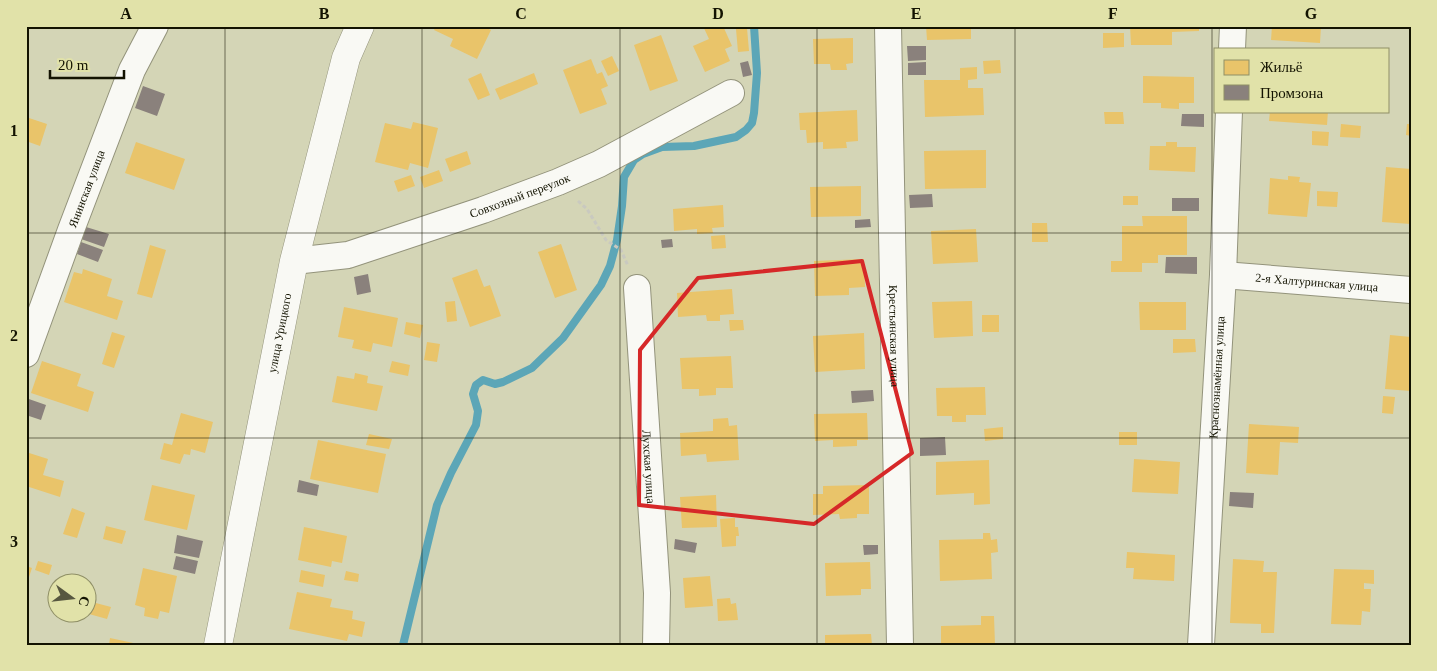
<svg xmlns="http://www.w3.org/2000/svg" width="1437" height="671" viewBox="0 0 1437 671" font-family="'Times New Roman',serif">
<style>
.homes{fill:#e9c46a}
.industry{fill:#8a817c}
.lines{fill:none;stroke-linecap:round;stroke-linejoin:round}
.stream{stroke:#5ca6b7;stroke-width:8}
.minor-casing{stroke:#93937b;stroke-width:28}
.major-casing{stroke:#93937b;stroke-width:29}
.path{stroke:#c9c9c0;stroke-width:3;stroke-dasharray:4 2.5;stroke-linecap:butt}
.minor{stroke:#f9f9f4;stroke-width:26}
.major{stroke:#f9f9f4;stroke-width:28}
.marked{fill:none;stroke:#d62828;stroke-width:4;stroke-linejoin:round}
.grid{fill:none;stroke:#131301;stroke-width:1;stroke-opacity:0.55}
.labels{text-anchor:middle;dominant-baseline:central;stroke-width:5;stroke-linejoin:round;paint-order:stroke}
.street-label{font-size:12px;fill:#131301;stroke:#e1e2a9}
.neatline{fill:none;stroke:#131301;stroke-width:2}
.grid-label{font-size:16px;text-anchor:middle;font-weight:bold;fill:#131301}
</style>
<rect width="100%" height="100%" fill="#d4d5b6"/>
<path class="homes" d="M436,26H482L491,30L477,59L450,46L453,39L434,30Z
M703,26H723L732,46L725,49L730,61L705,72L693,46L709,39Z
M926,26H971V39L927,40Z
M1130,26H1199V31L1172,32V45H1131Z
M1272,26H1321L1320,43L1271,40Z
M747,28L749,51L738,52L736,29Z
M1103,33H1124V47L1103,48Z
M661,35L678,81L650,91L634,45Z
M853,38V63L846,64L847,70H831L830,64H814L813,39Z
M612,56L619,71L608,76L601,61Z
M591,59L597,74L602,72L608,86L601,89L607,104L580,114L563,70Z
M1000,60L1001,73L984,74L983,61Z
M977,67V79L968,80V88H983L984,115L925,117L924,80H960V68Z
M481,73L490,95L478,100L468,79Z
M534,73L538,84L500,100L495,89Z
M1143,76L1194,77V103H1179V109L1161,108V103H1143Z
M857,110L858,141L846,142L847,148L823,149V142L807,143L806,130H800L799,113Z
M1270,111H1328L1327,125L1269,121Z
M1104,112H1123L1124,124H1105Z
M26,117L47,124L40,146L26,141Z
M413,122L438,128L428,168L410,163L408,170L375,162L385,123L411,129Z
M1341,124L1361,126L1360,138L1340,137Z
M1407,124H1411V136L1406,135Z
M1312,131L1329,132L1328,146L1312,145Z
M136,142L185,159L174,190L125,173Z
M1166,142H1177V147H1196L1195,172L1149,170L1150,146H1166Z
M986,150V188L925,189L924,151Z
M467,151L471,164L450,172L445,159Z
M1386,167L1411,169V224L1382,222Z
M439,170L443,181L424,188L420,177Z
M411,175L415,186L398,192L394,181Z
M1288,176L1300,177L1299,182L1311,183L1307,217L1268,214L1270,178L1288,180Z
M861,186V216L811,217L810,187Z
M1317,191L1338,192L1337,207L1317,206Z
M1123,196H1138V205H1123Z
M723,205L724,227L712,228L713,233L697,234V229L674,231L673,209Z
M1142,216H1187V255H1158V263H1142V272H1111V261H1122V226H1143Z
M1032,223H1047L1048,242H1032Z
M976,229L978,262L933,264L931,231Z
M725,235L726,248L712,249L711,236Z
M561,244L577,290L555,298L538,252Z
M150,245L166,250L152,298L137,294Z
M864,259L865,287L849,288V295L815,296L814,261Z
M83,269L112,279L107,296L123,301L117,320L64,302L74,272L82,274Z
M477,269L484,287L490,285L501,316L470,327L452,278Z
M732,289L734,314L720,315V321H707L706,315L678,317L677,293Z
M455,301L457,321L447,322L445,302Z
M972,301L973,336L934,338L932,302Z
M1139,302H1186V330H1140Z
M344,307L398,318L392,347L373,343L371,352L352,348L354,340L338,337Z
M982,315H999V332H982Z
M729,320H743L744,330L730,331Z
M406,322L423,325L420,338L404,334Z
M112,332L125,336L114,368L102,364Z
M864,333L865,369L815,372L813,336Z
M1390,335L1411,337V391L1385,389Z
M1173,339H1195L1196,352L1173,353Z
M427,342L440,344L437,362L424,360Z
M731,356L733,388H716V395L699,396V389H682L680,358Z
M42,361L81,374L77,386L94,392L88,412L31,393Z
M392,361L410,365L408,376L389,372Z
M355,373L368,376L367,383L383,386L377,411L332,402L337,376L354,379Z
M985,387L986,415H966V422H952V416H937L936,388Z
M1383,396L1395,397L1393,414L1382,413Z
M181,413L213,422L205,453L191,449L190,455L184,454L180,464L160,459L164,443L172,445Z
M867,413L868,440H857V446L833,447V440L815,441L814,414Z
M728,418L729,426L737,425L739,460L707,462L706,454L681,456L680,433L713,431V419Z
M1249,424L1299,427L1298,443L1280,442L1278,475L1246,473Z
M1003,427V439L985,441L984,429Z
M1119,432H1137V445H1119Z
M369,434L392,439L389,449L366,445Z
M318,440L386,454L378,493L310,479Z
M26,452L48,459L43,475L64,481L60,497L26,486Z
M1134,459L1180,462L1178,494L1132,492Z
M989,460L990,504L974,505V493L936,495V462Z
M152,485L195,495L187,530L144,520Z
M869,485V514H857V518L840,519L839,514L813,515V494H823V486Z
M716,495L717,527L682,528L680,497Z
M72,508L85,513L77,538L63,534Z
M735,518V527H738L739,536H736V546L722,547L720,519Z
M106,526L126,531L122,544L103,539Z
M304,527L347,536L342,563L332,561L331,567L298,560Z
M983,533H990L991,540L997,539L998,552L991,553L992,579L940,581L939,540L983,539Z
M1127,552L1175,555L1174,581L1133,579L1134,568H1126Z
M1233,559L1264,561L1263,572H1277L1274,633H1261V624L1230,623Z
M38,561L52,565L49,575L35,570Z
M870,562L871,589H861V595L826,596L825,563Z
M26,566L32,568L27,583H26Z
M143,568L177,576L169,613L160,611L158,619L144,616L145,608L135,605Z
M1334,569L1374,570V584L1364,583V589H1371L1370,612L1362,611L1361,625L1331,624Z
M301,570L325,575L323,587L299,582Z
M346,571L359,574L358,582L344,580Z
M710,576L713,606L685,608L683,578Z
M297,592L332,599L330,607L353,611L352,619L365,622L362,637L349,634L347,641L289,629Z
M730,598L731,604L736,603L738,620L718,621L717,599Z
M92,602L111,607L107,619L89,614Z
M981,616H994L995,645H941V626L981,625Z
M871,634L872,645H825V635Z
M110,638L138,644V645H109Z"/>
<path class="industry" d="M907,46H926V60L908,61Z
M748,61L752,75L743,77L740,63Z
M926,62V75H908V63Z
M143,86L165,94L157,116L135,108Z
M1182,114H1204V127L1181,126Z
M932,194L933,207L910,208L909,195Z
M1172,198H1199V211H1172Z
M870,219L871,227L855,228V220Z
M86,227L109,234L104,247L81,239Z
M672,239L673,247L662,248L661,240Z
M81,242L103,250L98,262L77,254Z
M1166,257H1197V274L1165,273Z
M368,274L371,292L357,295L354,277Z
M873,390L874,401L852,403L851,391Z
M26,398L46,405L41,420L26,415Z
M945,437L946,455L920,456V438Z
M299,480L319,485L317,496L297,492Z
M1230,492L1254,493L1253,508L1229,506Z
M177,535L203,541L199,558L174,553Z
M675,539L697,543L695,553L674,549Z
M863,545H878V554L864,555Z
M176,556L198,561L195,574L173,569Z"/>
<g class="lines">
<path class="stream" d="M403,645L437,505L451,473L476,425L478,411L473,394L476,385L483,380L495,384L503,382L532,368L563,338L601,285L610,266L617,240L622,206L624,177L634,160L643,154L662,147L694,146L736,137L746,130L752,123L754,113L757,73L754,26"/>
<g class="minor-casing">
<g id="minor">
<path id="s1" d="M888,26L900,645"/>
<path d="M1232,49L1233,26"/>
<path id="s2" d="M294,261L348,255L483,210L558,182L599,164L731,93"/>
<path id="s3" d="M1223,275L1411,290"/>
<path id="s4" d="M637,288L657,593L656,645"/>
<path id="s5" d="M26,354L71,230L132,70L155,26"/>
<path id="s6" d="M1201,645L1223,275L1229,111"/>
</g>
</g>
<g class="major-casing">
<g id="major">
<path id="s7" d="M218,645L294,261L346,58L360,26"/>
</g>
</g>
<path class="path" d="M578,201L587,209L606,240L621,250L628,266"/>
<use href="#minor" class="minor"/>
<use href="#major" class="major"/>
</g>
<path class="marked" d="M862,261L912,453L814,524L639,505L640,350L698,278Z"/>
<path class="grid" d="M225,26V645M422,26V645M620,26V645M817,26V645M1015,26V645M1212,26V645M26,233H1411M26,438H1411"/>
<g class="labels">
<g class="street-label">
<text stroke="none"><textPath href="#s5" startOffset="176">Янинская улица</textPath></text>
<text stroke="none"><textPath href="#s2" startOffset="236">Совхозный переулок</textPath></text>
<text stroke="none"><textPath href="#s3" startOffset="94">2-я Халтуринская улица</textPath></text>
<text stroke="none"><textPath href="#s7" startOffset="318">улица Урицкого</textPath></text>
<text stroke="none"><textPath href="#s1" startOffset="310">Крестьянская улица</textPath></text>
<text stroke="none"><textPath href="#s6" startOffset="268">Краснознамённая улица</textPath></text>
<text stroke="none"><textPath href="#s4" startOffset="179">Лухская улица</textPath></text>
</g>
</g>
<rect width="1437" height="671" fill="none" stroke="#e1e2a9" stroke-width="55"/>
<rect x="1214" y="48" width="175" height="65" fill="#e1e2a9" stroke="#8f8f66"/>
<rect x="1224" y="60" width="25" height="15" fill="#e9c46a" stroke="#8f8f66"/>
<text x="1260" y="72" font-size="15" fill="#131301">Жильё</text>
<rect x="1224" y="85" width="25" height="15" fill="#8a817c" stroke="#8f8f66"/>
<text x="1260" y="98" font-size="15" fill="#131301">Промзона</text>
<g transform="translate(72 598) rotate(105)"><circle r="24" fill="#e1e2a9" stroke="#8f8f66"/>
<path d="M0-4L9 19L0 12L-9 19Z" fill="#575740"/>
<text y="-8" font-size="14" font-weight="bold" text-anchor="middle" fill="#131301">С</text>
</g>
<path d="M50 70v8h74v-8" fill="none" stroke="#131301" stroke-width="2.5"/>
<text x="58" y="70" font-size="15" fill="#131301" stroke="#e1e2a9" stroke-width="4" paint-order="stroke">20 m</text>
<rect x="28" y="28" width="1382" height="616" class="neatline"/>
<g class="grid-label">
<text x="126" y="19">A</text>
<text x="324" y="19">B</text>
<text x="521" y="19">C</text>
<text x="718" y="19">D</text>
<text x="916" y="19">E</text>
<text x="1113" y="19">F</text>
<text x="1311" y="19">G</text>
<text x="14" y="136">1</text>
<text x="14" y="341">2</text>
<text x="14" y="547">3</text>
</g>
</svg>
